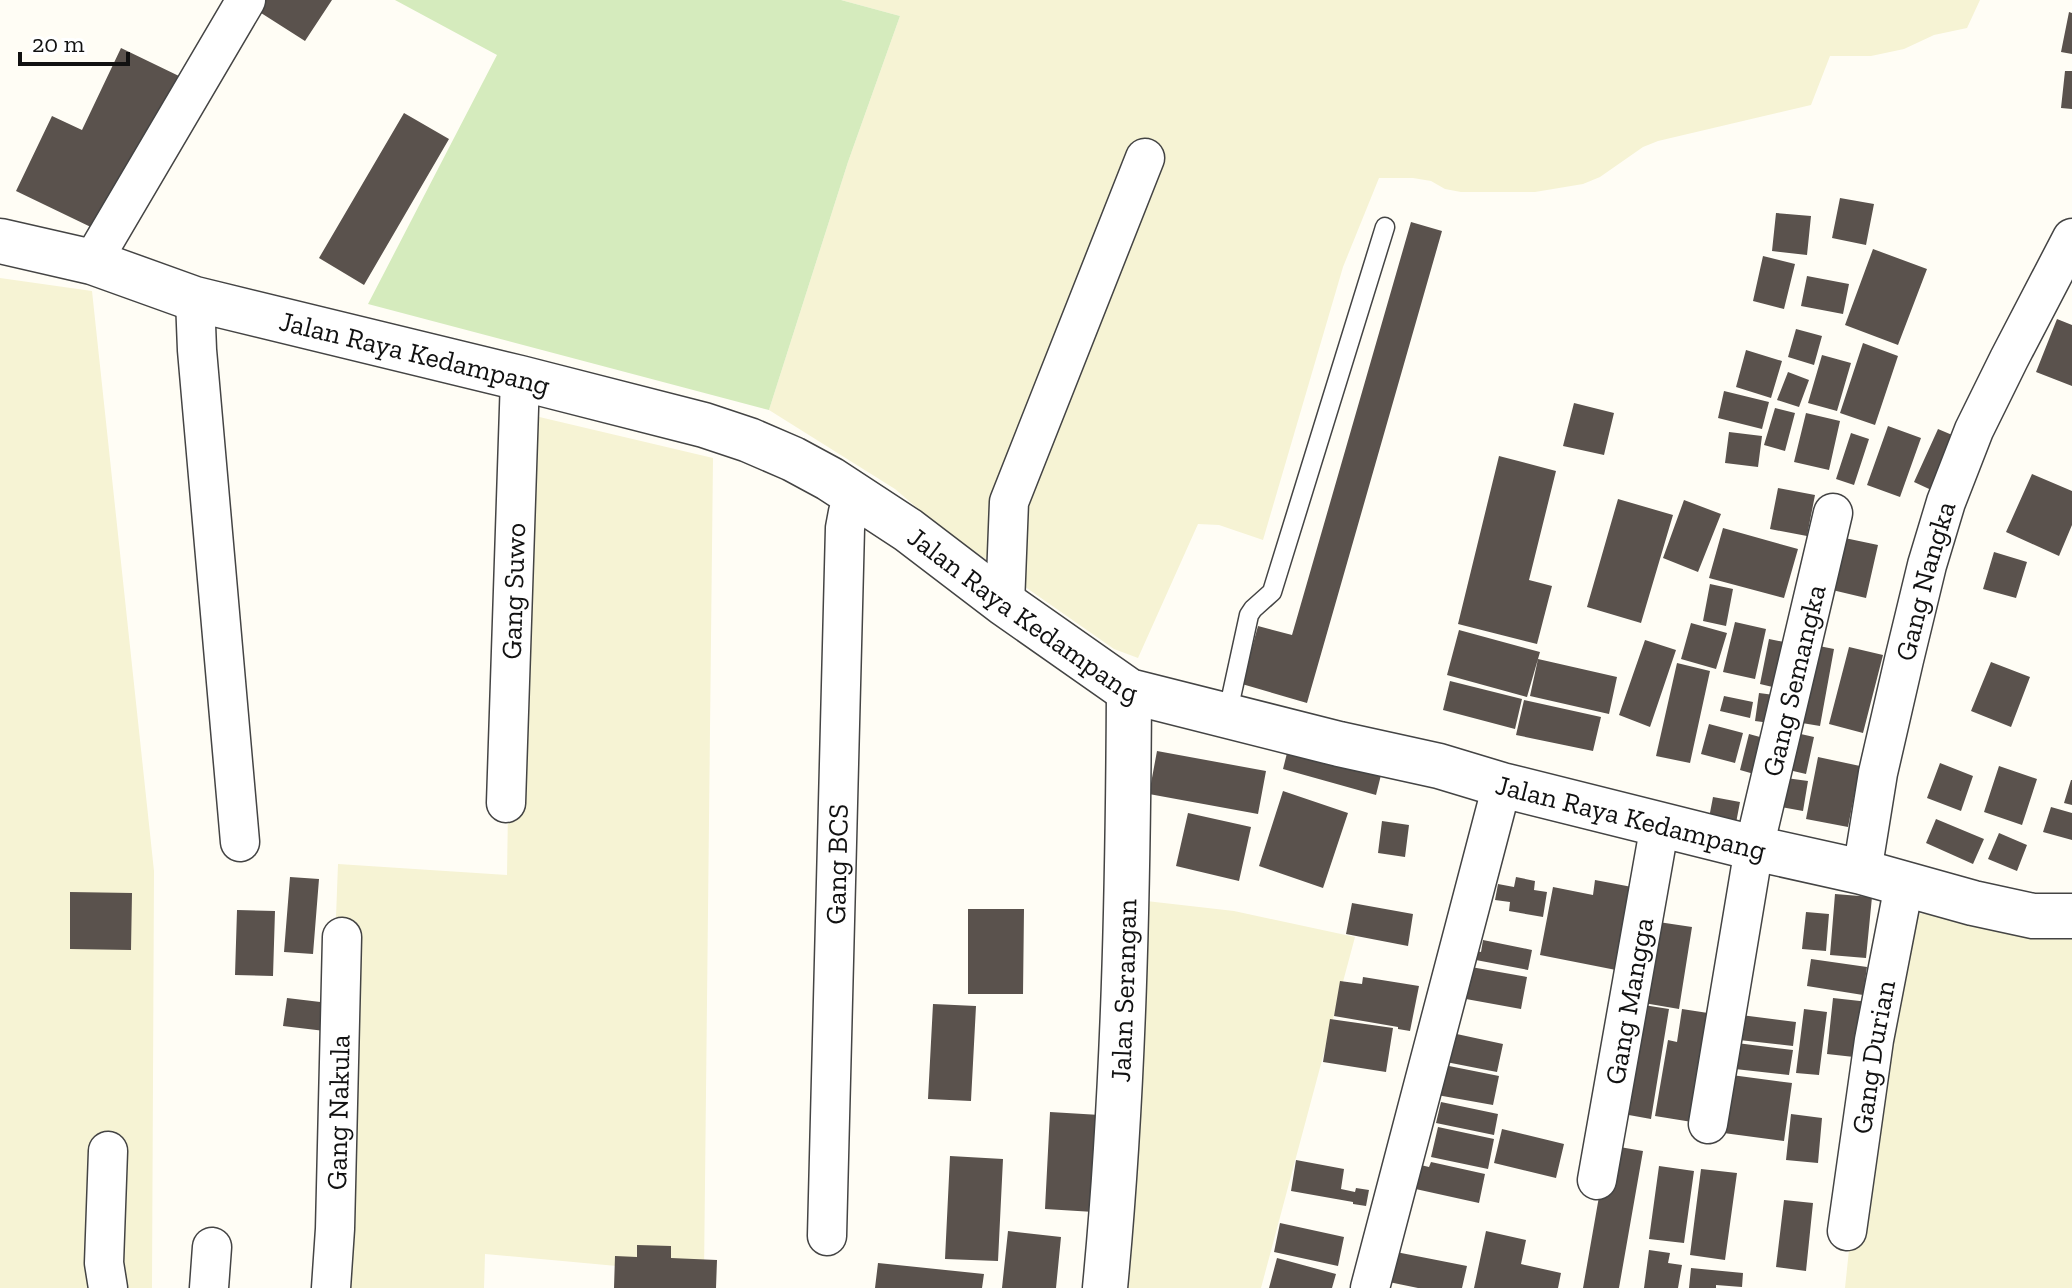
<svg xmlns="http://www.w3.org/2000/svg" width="2072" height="1288" viewBox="0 0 2072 1288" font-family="'Zilla Slab',serif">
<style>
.farmland{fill:#f6f3d4}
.green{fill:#d5ebbd}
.building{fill:#5a524d}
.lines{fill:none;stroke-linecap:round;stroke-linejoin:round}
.service-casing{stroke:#444;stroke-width:21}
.minor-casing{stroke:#444;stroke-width:41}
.tertiary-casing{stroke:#444;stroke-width:47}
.service{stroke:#fff;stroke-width:18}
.minor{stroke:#fff;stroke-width:38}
.tertiary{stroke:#fff;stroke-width:44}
.labels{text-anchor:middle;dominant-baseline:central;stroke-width:8;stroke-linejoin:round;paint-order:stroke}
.street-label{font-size:28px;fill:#111;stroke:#fff}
</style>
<rect width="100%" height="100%" fill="#fffdf5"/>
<path class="farmland" d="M841,0H1980L1967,28L1934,35L1904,49L1871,56H1830L1811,105L1658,141L1643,147L1600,177L1583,184L1535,192H1461L1445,189L1431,181L1413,178H1379L1343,267L1263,540L1219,525L1198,524L1138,658L1114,649L964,544L944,531L895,489L769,410L848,162L900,16Z
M0,278L92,291L154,871L152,1288H0Z
M514,411L713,458L704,1274L485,1254L484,1288H322L338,864L507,875Z
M1120,898L1234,911L1355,937L1261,1288H1092Z
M1892,912L2072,922V1288H1845L1871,1040Z"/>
<path class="green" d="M395,0H841L900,16L848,162L769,410L368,304L497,55Z"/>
<path class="building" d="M250,0H332L305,41L247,4Z
M2069,12L2072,13V54L2061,52Z
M121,48L181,77L97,230L16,191L52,116L82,130Z
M2065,71H2072V109L2061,108Z
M404,113L449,139L364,285L319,258Z
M1840,198L1874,204L1866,245L1832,238Z
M1776,213L1811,216L1807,255L1772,251Z
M1411,222L1442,231L1307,703L1242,684L1258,626L1292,635Z
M1873,249L1927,269L1898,345L1845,325Z
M1763,256L1795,264L1784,309L1753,301Z
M1807,276L1849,284L1843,314L1801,306Z
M2057,319L2072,325V386L2036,372Z
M1796,329L1822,336L1814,365L1788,357Z
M1863,343L1898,356L1875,425L1840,413Z
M1746,350L1782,361L1771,398L1736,387Z
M1822,355L1851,363L1837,411L1808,403Z
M1788,372L1809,380L1799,407L1777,400Z
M1724,391L1769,402L1762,429L1718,418Z
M1574,403L1614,413L1604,455L1563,446Z
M1775,408L1795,413L1785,451L1764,445Z
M1806,413L1840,421L1829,470L1794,462Z
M1888,426L1921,438L1900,497L1867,485Z
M1938,429L1964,440L1940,494L1914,482Z
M1729,432L1762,436L1758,467L1725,463Z
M1851,433L1869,439L1854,485L1836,479Z
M1499,456L1556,471L1529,580L1552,586L1537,644L1458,624Z
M2032,474L2072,491V525L2059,556L2006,532Z
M1778,488L1815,495L1807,536L1770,529Z
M1618,499L1673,515L1641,623L1587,607Z
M1684,500L1721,514L1698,572L1663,558Z
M1723,528L1798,549L1784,598L1709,578Z
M1840,537L1878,545L1866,598L1828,589Z
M1994,552L2027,562L2016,598L1983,589Z
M1710,584L1733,589L1726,626L1703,621Z
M1735,622L1766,629L1755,679L1723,672Z
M1691,623L1727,633L1716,669L1681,659Z
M1459,630L1540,652L1527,697L1447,675Z
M1769,639L1798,645L1789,691L1760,684Z
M1645,640L1676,650L1650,727L1619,715Z
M1804,643L1834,649L1820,726L1790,721Z
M1849,647L1883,655L1863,733L1829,724Z
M1538,659L1617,677L1609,714L1530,696Z
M1991,662L2030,677L2011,727L1971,711Z
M1677,663L1710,671L1690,763L1656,756Z
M1450,681L1522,699L1515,729L1443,710Z
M1759,693L1783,696L1778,724L1755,721Z
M1724,696L1753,702L1750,718L1720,711Z
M1524,700L1601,717L1593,751L1516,735Z
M1709,724L1743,733L1735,763L1701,754Z
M1783,730L1814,737L1806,774L1776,767Z
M1749,734L1771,740L1761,776L1740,770Z
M1290,741L1383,767L1376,795L1283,769Z
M1157,751L1266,771L1258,814L1149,794Z
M1818,757L1860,766L1848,827L1806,819Z
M1940,763L1973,776L1961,811L1927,798Z
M1999,766L2037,779L2022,825L1984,812Z
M1786,778L1808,781L1803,811L1781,807Z
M2071,780H2072V805L2064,803Z
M1283,791L1348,813L1323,888L1259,866Z
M1713,797L1740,802L1736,823L1709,818Z
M2051,807L2072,813V840L2043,832Z
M1188,813L1251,827L1239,881L1176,866Z
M1936,819L1984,839L1973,864L1926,843Z
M1382,821L1409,825L1405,857L1378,853Z
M1999,833L2027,845L2017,871L1988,859Z
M290,877L319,879L313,954L284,952Z
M1516,877L1535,881L1534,890L1547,892L1543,917L1509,911L1510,902L1495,900L1498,884L1514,887Z
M1595,880L1632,887L1616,970L1540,955L1553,887L1593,895Z
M70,892L132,893L131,950L70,949Z
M1835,894L1872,897L1866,958L1830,955Z
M1352,903L1413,914L1408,946L1346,934Z
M968,909H1024L1023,994H968Z
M237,910L275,911L273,976L235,975Z
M1806,912L1829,914L1826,951L1802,949Z
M1645,920L1692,927L1679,1009L1632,1001Z
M1483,940L1532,950L1528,970L1460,957L1461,948L1481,952Z
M1811,959L1867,967L1863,995L1807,986Z
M1471,967L1527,977L1521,1009L1466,999Z
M1363,977L1419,986L1410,1031L1398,1029V1027L1334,1016L1340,981L1362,984Z
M287,998L337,1004L333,1032L283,1026Z
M1833,998L1869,1002L1863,1058L1827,1054Z
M1631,1003L1669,1009L1651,1119L1612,1112Z
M933,1004L976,1006L971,1101L928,1099Z
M1682,1009L1708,1013L1692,1122L1655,1116L1668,1040L1677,1042Z
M1804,1009L1827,1012L1819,1075L1796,1073Z
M1733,1014L1796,1022L1793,1046L1730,1039Z
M1330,1019L1393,1028L1386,1072L1323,1062Z
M1452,1033L1503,1044L1497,1072L1446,1062Z
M1729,1042L1793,1050L1789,1075L1726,1068Z
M1444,1065L1499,1076L1493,1105L1437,1095Z
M1724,1074L1792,1083L1784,1141L1716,1132Z
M1441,1102L1498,1114L1494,1135L1436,1123Z
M1050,1112L1100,1115L1094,1212L1045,1209Z
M1791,1114L1822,1118L1818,1163L1786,1160Z
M1438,1127L1494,1139L1488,1169L1431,1157Z
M1502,1129L1564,1144L1556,1178L1494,1163Z
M1608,1145L1643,1151L1619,1288H1583Z
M950,1156L1003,1159L998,1261L945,1259Z
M1296,1160L1344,1169L1341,1189L1355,1192L1356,1188L1369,1190L1366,1206L1353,1204V1202L1291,1191Z
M1408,1162L1429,1167L1431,1162L1485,1174L1479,1203L1402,1186Z
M1659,1166L1694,1171L1684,1243L1649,1239Z
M1701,1169L1737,1173L1725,1260L1690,1255Z
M1784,1200L1813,1203L1806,1271L1776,1267Z
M1280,1223L1344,1237L1338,1266L1274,1252Z
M1008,1231L1061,1237L1056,1288H1002Z
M1486,1231L1526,1240L1521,1264L1561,1273L1558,1288H1474Z
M637,1245L671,1246V1258L717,1260L716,1288H614L615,1256L637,1257Z
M1649,1250L1670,1253L1668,1263L1682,1265L1678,1288H1644Z
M1391,1251L1467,1266L1462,1288H1418L1384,1281Z
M1277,1258L1336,1274L1332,1288H1269Z
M878,1263L984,1274L982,1288H875Z
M1691,1268L1743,1273L1742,1287L1716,1285V1288H1689Z"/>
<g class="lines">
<g class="service-casing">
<path id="service" d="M1227,716L1249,615L1253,609L1272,592L1385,227"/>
</g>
<g class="minor-casing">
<g id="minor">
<path d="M92,262L246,0"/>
<path d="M195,299L197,350L240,842"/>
<path d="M1005,604L1009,502L1145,158"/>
<path id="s1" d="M506,803L520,378"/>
<path id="s2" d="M1862,872L1878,773L1904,660L1927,565L1946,502L1974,430L2009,359L2072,238"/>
<path id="s3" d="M1708,1124L1754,848L1833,513"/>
<path d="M108,1151L104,1263L108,1288"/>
<path id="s4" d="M1597,1180L1660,824"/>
<path id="s5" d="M1847,1231L1874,1040L1904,885"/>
<path id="s6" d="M827,1236L845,528L848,512L858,498"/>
<path d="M209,1288L212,1247"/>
<path id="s7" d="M331,1288L335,1229L342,937"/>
<path d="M1370,1288L1502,785"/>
</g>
</g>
<g class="tertiary-casing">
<g id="tertiary">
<path id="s8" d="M0,241L92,262L195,299L520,378L704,425L749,440L793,459L830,479L908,530L1005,604L1129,691L1339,744L1439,766L1502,785L1754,848L1862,872L1973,903L2033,916H2072"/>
<path id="s9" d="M1105,1288C1124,1090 1128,890 1129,691"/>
</g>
</g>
<use href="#service" class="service"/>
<use href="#minor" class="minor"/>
<use href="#tertiary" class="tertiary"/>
</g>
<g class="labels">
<g class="street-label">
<text stroke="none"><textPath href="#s8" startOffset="430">Jalan Raya Kedampang</textPath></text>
<text stroke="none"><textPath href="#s2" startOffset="298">Gang Nangka</textPath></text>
<text stroke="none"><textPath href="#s1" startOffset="212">Gang Suwo</textPath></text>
<text stroke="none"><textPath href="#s8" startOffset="1102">Jalan Raya Kedampang</textPath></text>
<text stroke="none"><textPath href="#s3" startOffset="452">Gang Semangka</textPath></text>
<text stroke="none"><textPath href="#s8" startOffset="1750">Jalan Raya Kedampang</textPath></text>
<text stroke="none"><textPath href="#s6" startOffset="372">Gang BCS</textPath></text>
<text stroke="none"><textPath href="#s9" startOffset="298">Jalan Serangan</textPath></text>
<text stroke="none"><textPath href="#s4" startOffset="182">Gang Mangga</textPath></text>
<text stroke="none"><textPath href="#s5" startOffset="176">Gang Durian</textPath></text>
<text stroke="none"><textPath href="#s7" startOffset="176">Gang Nakula</textPath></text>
</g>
</g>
<path d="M20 52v12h108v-12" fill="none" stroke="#111111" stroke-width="4"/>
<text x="32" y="52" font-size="24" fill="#111111" stroke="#ffffff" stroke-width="6" paint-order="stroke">20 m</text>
</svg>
